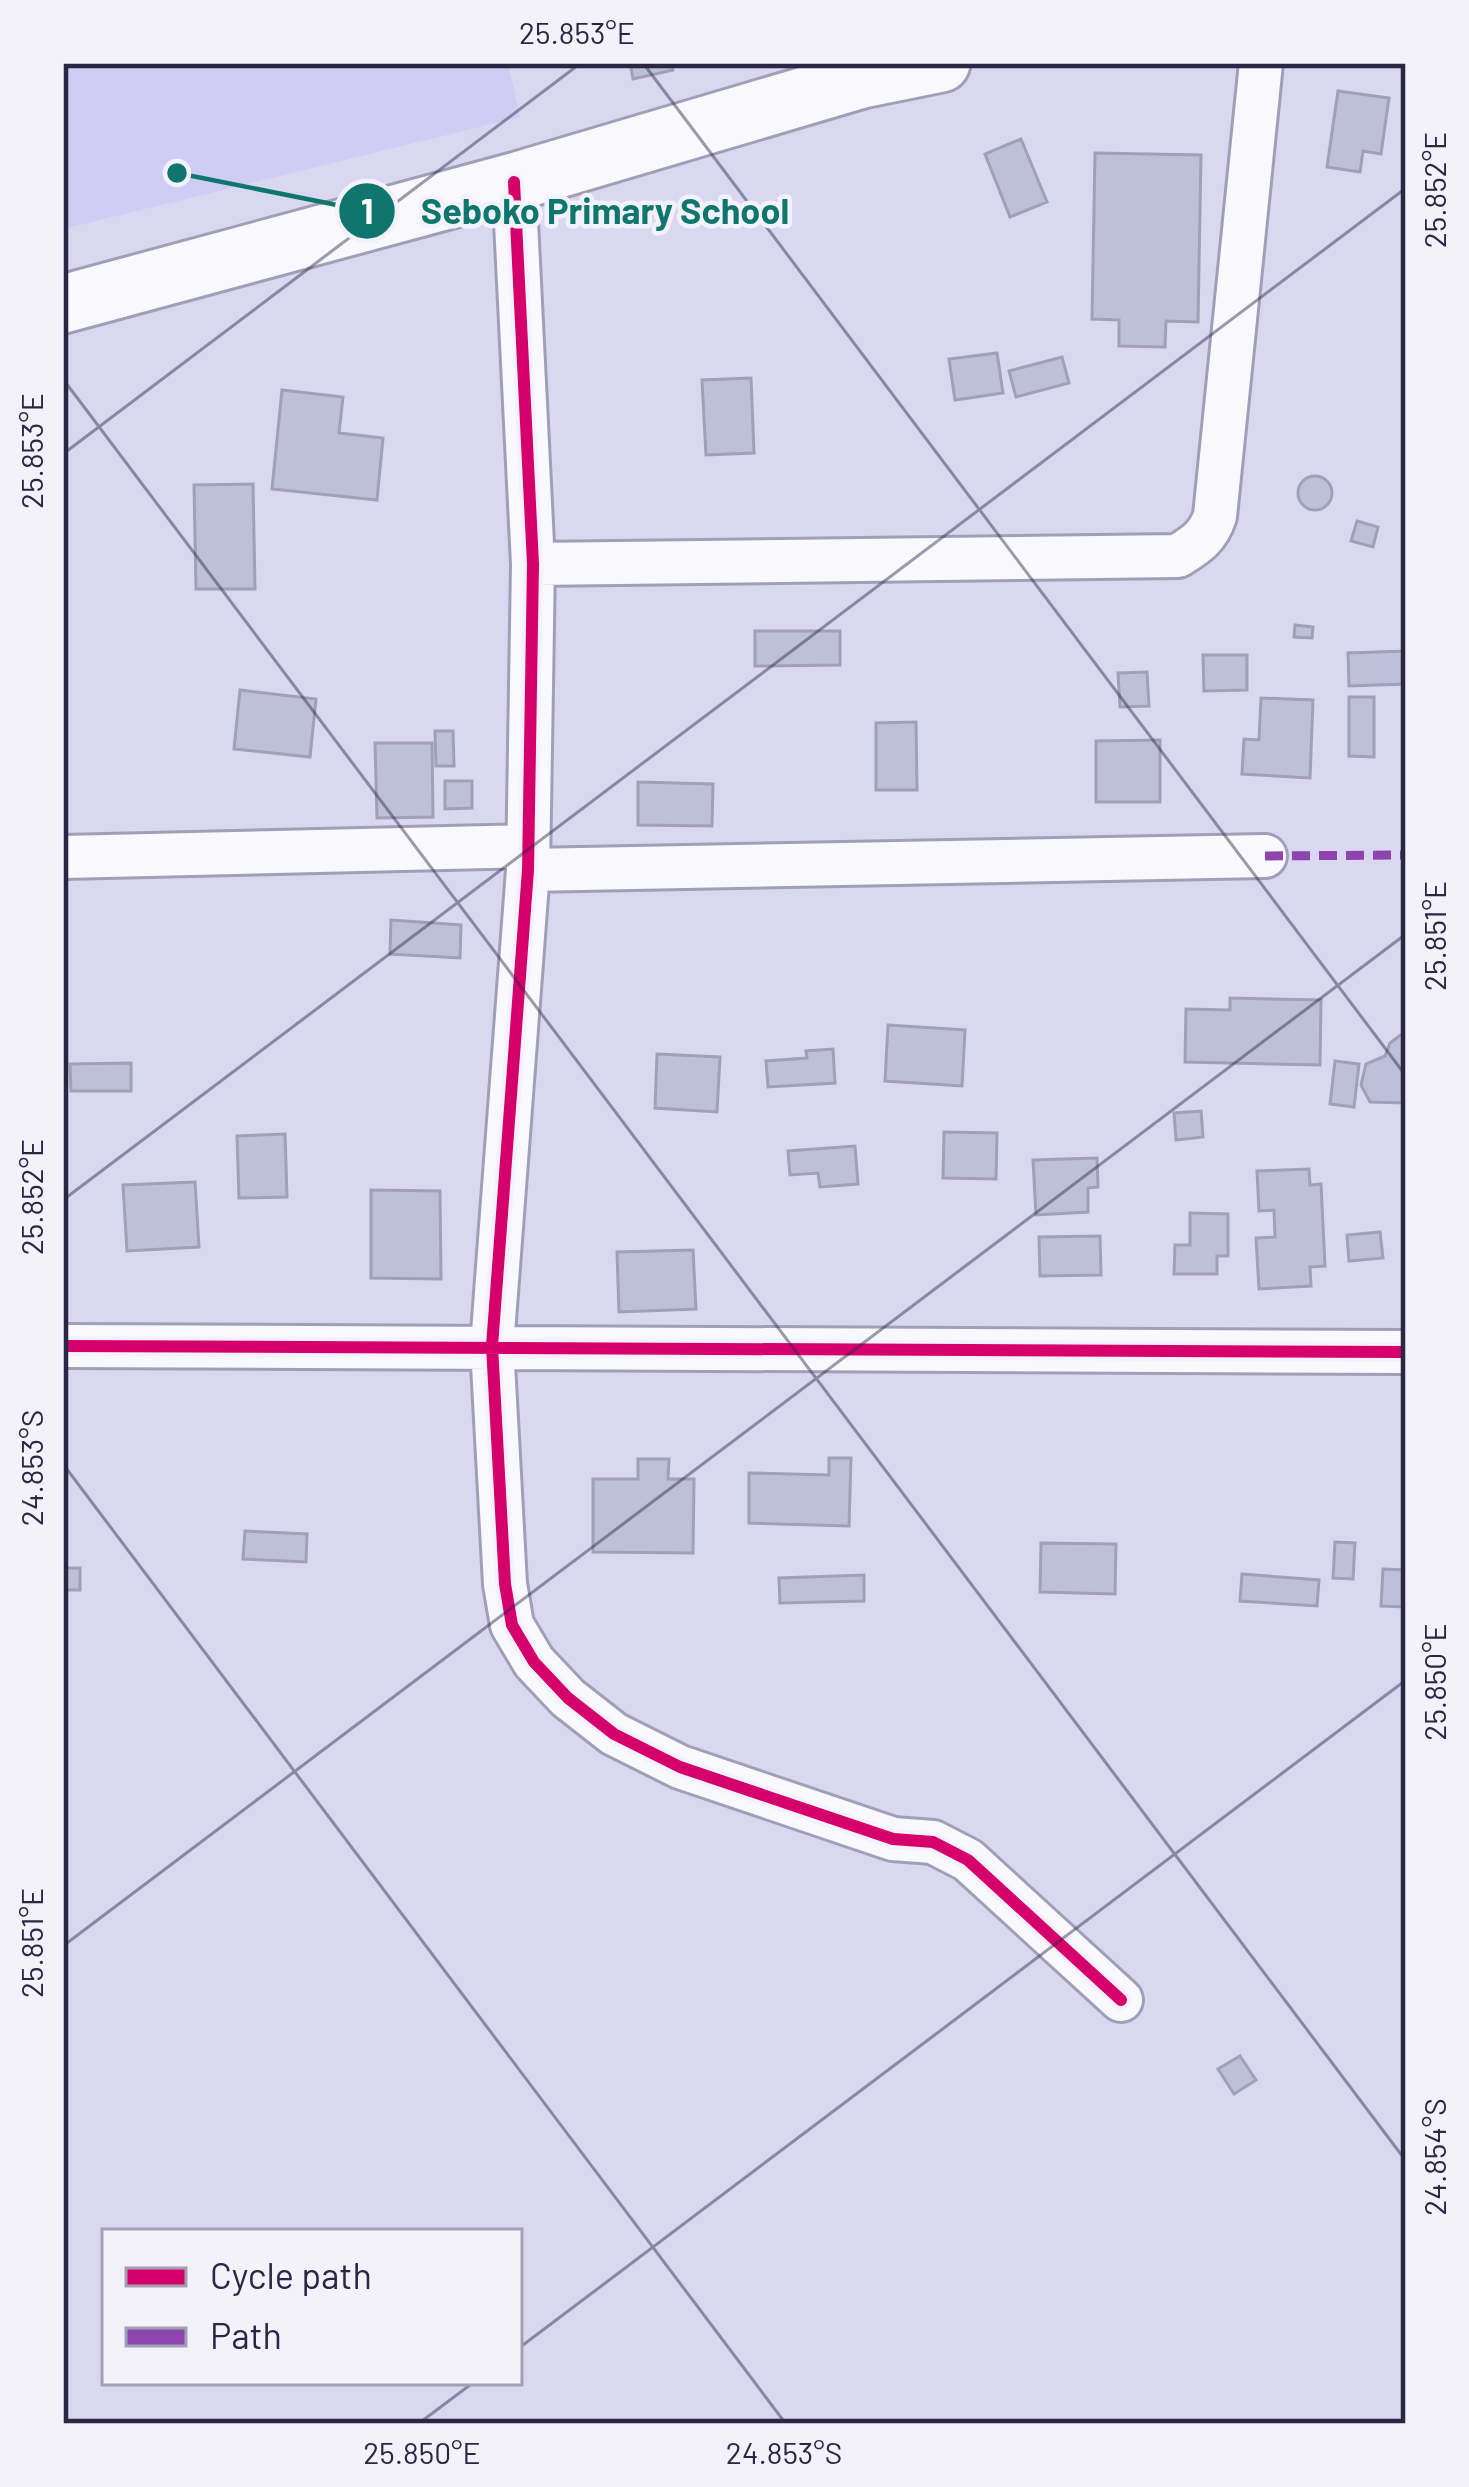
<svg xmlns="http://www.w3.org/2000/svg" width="1469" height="2487" viewBox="0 0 1469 2487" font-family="Barlow,sans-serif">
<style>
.built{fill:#cfcdf3}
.building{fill:#bcc1d9;stroke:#9ea1b8;stroke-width:3}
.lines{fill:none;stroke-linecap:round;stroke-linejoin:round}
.street-casing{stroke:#a19fb7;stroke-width:48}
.secondary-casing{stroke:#a19fb7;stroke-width:63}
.street{stroke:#f9f9fd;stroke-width:42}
.secondary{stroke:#f9f9fd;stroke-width:57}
.quiet{stroke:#8e44ad;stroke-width:9;stroke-dasharray:18 9;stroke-linecap:butt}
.cycleway-casing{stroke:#f3f2fa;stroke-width:20}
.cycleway{stroke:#d6006c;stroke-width:12}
.ticks{fill:none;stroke:#2a2644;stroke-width:3;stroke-opacity:0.45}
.leader{fill:none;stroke:#0f766e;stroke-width:4.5}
.callout-dot{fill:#0f766e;stroke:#f3f2fa;stroke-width:4.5}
.mark-label{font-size:36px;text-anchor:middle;font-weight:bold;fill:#fff}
.callout-label{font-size:36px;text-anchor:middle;font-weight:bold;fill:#0f766e;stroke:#f3f2fa;stroke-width:9;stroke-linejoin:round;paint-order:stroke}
.neatline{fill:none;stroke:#2a2644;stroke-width:4.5}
.ticks-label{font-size:30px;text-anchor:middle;fill:#2a2644}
</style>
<rect width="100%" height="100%" fill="#d9d8f0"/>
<path class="built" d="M63,63H508L520,117L63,229Z"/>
<path class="building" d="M630,63H672L673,70L633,79Z
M1338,91L1389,98L1381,154L1363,151L1360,172L1327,167Z
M1021,139L1047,202L1010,217L985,154Z
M1095,153L1201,155L1198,322L1166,321L1165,347L1119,346V320L1092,319Z
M997,353L1003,393L955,400L949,359Z
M1062,357L1069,383L1016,397L1009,371Z
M751,378L754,453L706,455L702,380Z
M282,390L343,397L339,433L383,438L377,500L272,489Z
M1298 493a17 17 0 1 1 34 0a17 17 0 1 1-34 0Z
M253,484L255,589H196L194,485Z
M1357,521L1378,527L1373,547L1351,541Z
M1295,625L1313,627L1312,638L1294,637Z
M755,631H840V665L755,666Z
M1406,651V684L1349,686L1348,653Z
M1203,655H1247V690L1204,691Z
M1147,672L1149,706L1120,707L1118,673Z
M240,690L316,699L310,757L234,749Z
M1349,697H1374V757L1349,756Z
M1261,698L1313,700L1310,778L1242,774L1244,739L1259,740Z
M916,722L917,790H876V723Z
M435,731H453L454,766H436Z
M1160,740V802H1096V741Z
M375,743H432L433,817L377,818Z
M445,781H472V808L445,809Z
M638,782L713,784L712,826L638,825Z
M391,920L461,925L460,958L390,954Z
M1230,998L1321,1000L1320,1065L1185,1062L1186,1009L1230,1010Z
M888,1025L965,1030L962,1086L885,1081Z
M1406,1031V1103L1370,1102L1361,1085L1366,1064L1385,1056L1390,1043Z
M833,1049L835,1083L768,1087L766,1061L807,1058L806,1051Z
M657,1054L720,1057L717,1112L655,1108Z
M1335,1061L1359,1064L1354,1107L1330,1104Z
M131,1063V1091H71L70,1064Z
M1201,1111L1203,1137L1176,1140L1174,1113Z
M944,1132L997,1133L996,1179L943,1178Z
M285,1134L287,1197L239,1198L237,1136Z
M855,1146L858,1184L820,1187L818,1173L790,1175L788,1151Z
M1097,1158L1098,1187L1088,1188V1212L1036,1215L1033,1160Z
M1309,1169L1310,1185L1321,1184L1325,1266L1310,1267L1311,1286L1259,1289L1256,1238L1275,1237L1274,1210L1259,1211L1257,1171Z
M195,1182L199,1247L127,1251L123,1185Z
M371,1190L440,1191L441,1279L371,1278Z
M1190,1213L1228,1214V1256H1217V1274H1174L1175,1245H1190Z
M1380,1232L1383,1258L1349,1261L1347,1235Z
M1100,1236L1101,1275L1040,1276L1039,1237Z
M693,1250L696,1309L619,1312L617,1252Z
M829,1458H851L849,1526L749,1523V1473L829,1475Z
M638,1459H669L668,1479H694L693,1553L593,1552V1479H638Z
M245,1531L307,1534L306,1562L243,1559Z
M1335,1542L1355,1543L1353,1579L1333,1578Z
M1041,1543L1116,1544L1115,1594L1040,1592Z
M63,1568H80V1590H63Z
M1383,1569L1406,1570V1607L1381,1606Z
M1242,1574L1319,1580L1317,1606L1240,1601Z
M864,1575V1601L780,1603L779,1578Z
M1240,2056L1256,2080L1234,2094L1218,2069Z"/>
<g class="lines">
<g class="street-casing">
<path id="street" d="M514,182L533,564L528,870L492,1346L505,1584L512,1625L534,1662L568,1698L614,1734L680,1767L893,1839L933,1842L968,1860L1121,2000
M533,564L1178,556C1197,544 1208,537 1215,516L1261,63
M63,857L528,846
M528,870L1265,856
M63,1346L1406,1352"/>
</g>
<g class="secondary-casing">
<path id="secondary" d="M63,304L514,182L862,79L941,63"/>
</g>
<use href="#street" class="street"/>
<use href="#secondary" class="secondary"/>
<path class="quiet" d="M1265,856L1406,855"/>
<g class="cycleway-casing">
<path id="cycleway" d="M514,182L533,564L528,870L492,1346L505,1584L512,1625L534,1662L568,1698L614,1734L680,1767L893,1839L933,1842L968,1860L1121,2000
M63,1346L1406,1352"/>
</g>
<use href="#cycleway" class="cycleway"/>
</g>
<path class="ticks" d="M643,63L1406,1076M63,379L1406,2161M63,454L581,63M63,1200L1406,188M63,1464L786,2424M63,1946L1406,934M519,2348L1406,1680M418,2424L474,2382"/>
<path class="leader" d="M177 173L367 211"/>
<g class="callout-dot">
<circle cx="177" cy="173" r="12"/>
<circle cx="367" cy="211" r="30"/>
</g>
<g class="mark-label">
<text x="367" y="224">1</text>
</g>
<g class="callout-label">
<text x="605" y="224">Seboko Primary School</text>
</g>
<rect width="1469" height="2487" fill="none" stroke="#f3f2fa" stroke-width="132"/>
<rect x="102" y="2229" width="420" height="156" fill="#f3f2fa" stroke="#a3a0b1" stroke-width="3"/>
<rect x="126" y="2268" width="60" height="18" fill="#d6006c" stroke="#a3a0b1" stroke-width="3"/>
<text x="210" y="2289" font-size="36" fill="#2a2644">Cycle path</text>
<rect x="126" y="2328" width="60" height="18" fill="#8e44ad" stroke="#a3a0b1" stroke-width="3"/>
<text x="210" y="2349" font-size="36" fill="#2a2644">Path</text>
<rect x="66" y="66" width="1337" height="2355" class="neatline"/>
<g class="ticks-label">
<text x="577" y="44">25.853°E</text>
<text transform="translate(1436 190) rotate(-90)" y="10">25.852°E</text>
<text transform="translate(33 451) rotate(-90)" y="10">25.853°E</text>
<text transform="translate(1436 936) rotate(-90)" y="10">25.851°E</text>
<text transform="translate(33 1197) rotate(-90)" y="10">25.852°E</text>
<text transform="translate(33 1468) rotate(-90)" y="10">24.853°S</text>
<text transform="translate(1436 1682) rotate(-90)" y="10">25.850°E</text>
<text transform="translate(33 1943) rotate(-90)" y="10">25.851°E</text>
<text transform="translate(1436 2157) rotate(-90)" y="10">24.854°S</text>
<text x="422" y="2464">25.850°E</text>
<text x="784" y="2464">24.853°S</text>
</g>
</svg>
